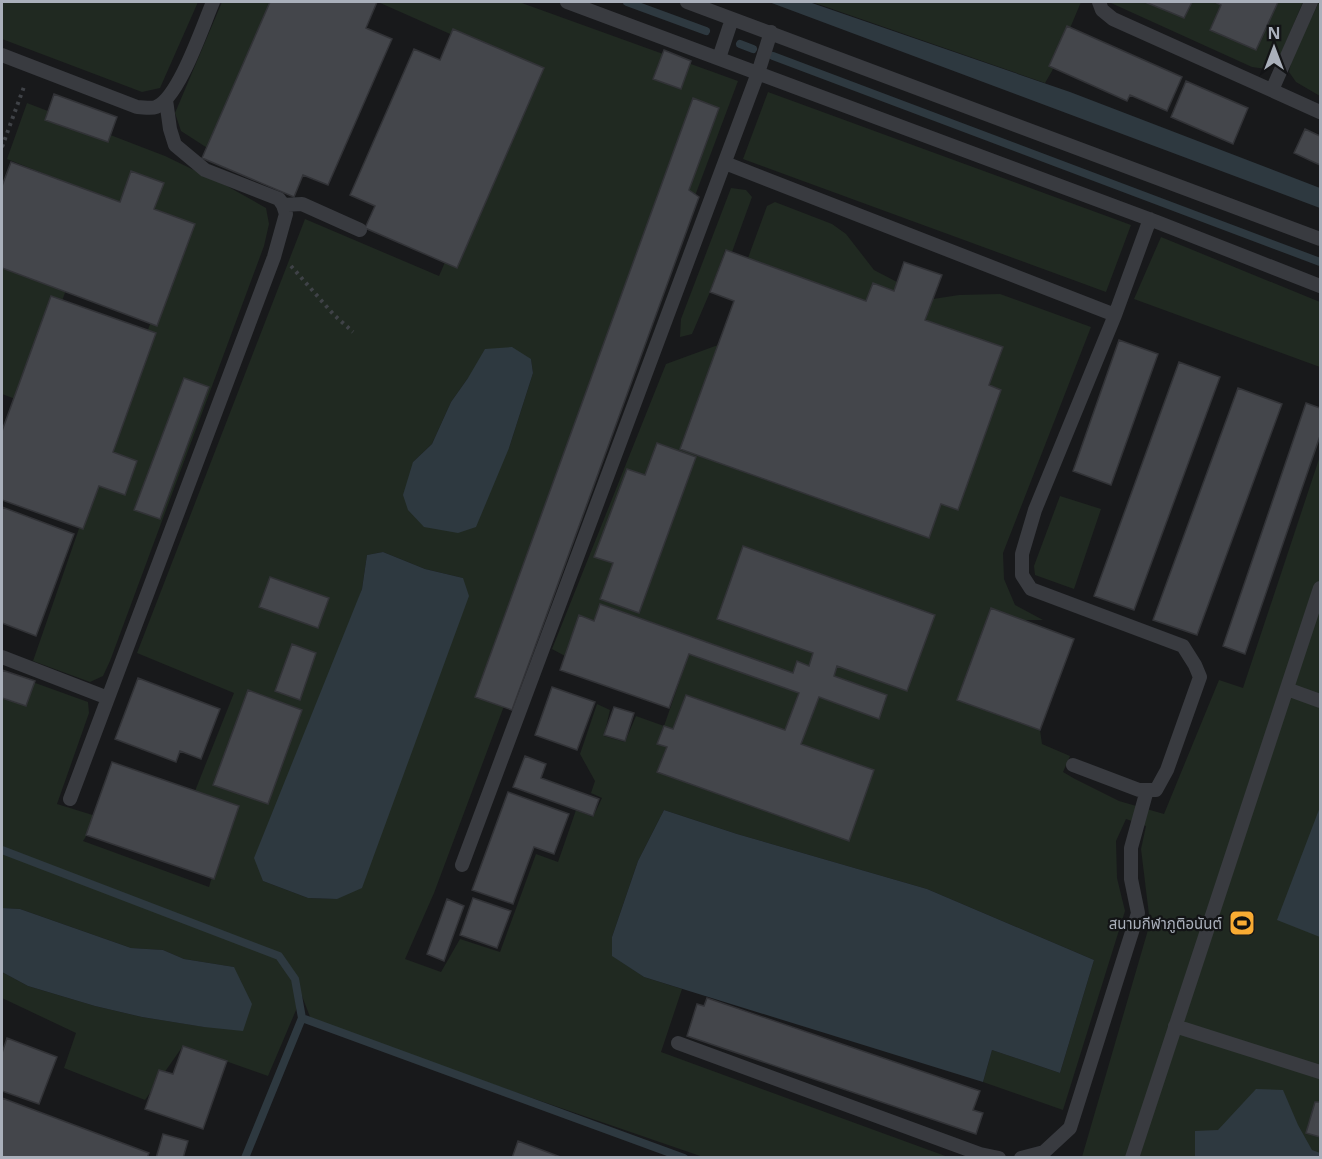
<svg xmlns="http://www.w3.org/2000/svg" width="1322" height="1159" viewBox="0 0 1322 1159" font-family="'Open Sans','Noto Sans Thai',sans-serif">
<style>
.green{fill:#202921;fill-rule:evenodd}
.water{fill:#2e3940}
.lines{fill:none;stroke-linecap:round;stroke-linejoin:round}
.stream{stroke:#2e3940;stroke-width:8}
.building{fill:#44464b;stroke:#323337;stroke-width:1.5}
.path{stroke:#3f4247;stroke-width:4;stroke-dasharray:3 4.5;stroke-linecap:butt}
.lane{stroke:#393b40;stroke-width:14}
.labels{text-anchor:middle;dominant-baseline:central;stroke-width:4.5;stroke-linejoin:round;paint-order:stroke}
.poi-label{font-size:15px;fill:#aab0bb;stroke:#131416;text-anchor:end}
</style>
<rect width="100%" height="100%" fill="#18191b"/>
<path class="green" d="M2,2H198L160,88L142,92L2,39Z
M222,2H279L212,151L181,131L175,113Z
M378,2H519L738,81L434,893L405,959L441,972L460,939L500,952L536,854L558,862L576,810L593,817L602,798L591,793L595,781L580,754L597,704L610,710L604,736L625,742L636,716L664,726L689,654L799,693L785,730L686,695L673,729L664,726L657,744L667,747L658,772L849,841L874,770L801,744L819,697L879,718L887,695L834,676L837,666L907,691L934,614L743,546L717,619L813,653L809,666L797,662L793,673L601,604L594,621L580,616L565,656L552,649L666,364L718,345L680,449L929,538L941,504L958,510L1001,390L989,385L1003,348L925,320L933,299L959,295L1000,294L1091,327L1003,553L1004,579L1015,605L1043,620H1023L957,700L1040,730L1042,744L1070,756L1063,772L1075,779L1119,801L1164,814L1219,680L1243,688L1320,456V1157H1082L1150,923L1141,849L1146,826L1126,819L1116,841L1117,878L1125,911L1063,1110L983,1082L992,1050L1060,1073L1094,960L927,889L737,834L664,810L638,861L612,937L613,956L644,977L682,989L661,1052L948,1157H703L312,1022L302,996L268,1076L183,1046L145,1100L64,1068L76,1033L2,998V972L28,986L95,1006L142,1017L205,1027L234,967L184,959L163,950L131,948L20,909L2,908V671L88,702L89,713L57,804L99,817L83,841L209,887L231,810L193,796L234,693L137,653L305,219L439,276L529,69ZM531,359L533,373L509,448L413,462L432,444L451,402L468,378ZM383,552L425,569L463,578L337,899L308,898L263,881L362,589L367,555Z
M812,2H1081L1052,71L1045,83Z
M1111,2H1303L1281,54L1266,69L1252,67L1111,3Z
M1319,2H1320V96L1296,82L1289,72L1292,58Z
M768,92L1131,225L1106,292L743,159Z
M27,103L165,156L227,186L266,208L269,224L264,246L110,661L103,676L90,682L33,661L183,229L7,159Z
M731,188L746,190L752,197L732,252L725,250L710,292L692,334L680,337L681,319Z
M775,202L832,224L846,234L874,270L897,282L894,291L873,283L866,301L748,258L767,206Z
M1161,237L1320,302V367L1134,299Z
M2,263L67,287L26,403L2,394Z
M1060,496L1101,509L1074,589L1035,575L1034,566Z"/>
<path class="water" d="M769,2H809L1070,92L1320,188V208Z
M512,347L531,359L533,373L509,448L476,527L458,533L424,527L408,510L403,495L413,462L432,444L451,402L468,378L485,349Z
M383,552L425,569L463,578L469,596L362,888L337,899L308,898L263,881L254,858L362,589L367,555Z
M1320,807V937L1277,920Z
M664,810L737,834L927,889L1094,960L1060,1073L992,1050L983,1082L644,977L612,956V937L638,861Z
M2,908L20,909L131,948L163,950L184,959L234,967L252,1004L243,1031L204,1027L142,1017L95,1006L28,986L2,972Z
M1256,1089L1283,1090L1298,1125L1312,1150L1320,1153V1157H1195V1131L1218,1130Z"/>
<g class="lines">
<path class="stream" d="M627,2L706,31
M740,44L753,49
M773,56L1320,262
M2,850L279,956L295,979L302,1018L684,1158
M245,1158L302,1018"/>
</g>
<path class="building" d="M270,2H377L366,28L392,39L328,185L303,175L294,197L202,158Z
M1145,2H1192L1184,18Z
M1215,2H1278L1256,50L1210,30L1221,5Z
M1067,26L1182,77L1167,111L1130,95L1127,101L1049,66Z
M453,29L544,68L457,268L365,228L375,206L350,195L414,49L440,60Z
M664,50L691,61L681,89L653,79Z
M1186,81L1248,108L1233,144L1171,117Z
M54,94L117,117L108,142L45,120Z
M693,98L719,108L689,190L699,197L512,710L475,697Z
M1305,129L1320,136V165L1294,153Z
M11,162L120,202L131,171L164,183L154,209L195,224L157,326L2,268V186Z
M726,250L866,301L873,283L894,291L904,262L942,275L925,320L1003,347L989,385L1001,390L958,510L941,504L929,538L680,449L734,301L710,292Z
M51,296L156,333L113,452L137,461L125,495L99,486L83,529L2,500V431Z
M1119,340L1158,354L1111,485L1073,471Z
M1179,362L1220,377L1134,610L1094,596Z
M184,378L209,387L160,519L134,510Z
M1238,388L1282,404L1197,635L1153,620Z
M1306,403L1320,408V436L1245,654L1223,646Z
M657,443L696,457L639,613L600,599L613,563L594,557L627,469L645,475Z
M2,507L74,534L36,636L2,623Z
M743,546L935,615L907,691L837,666L834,676L887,695L879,719L819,697L801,744L874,770L849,841L657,772L667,747L657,744L664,726L673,729L686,695L785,730L799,693L689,654L669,708L560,670L579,615L594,621L600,604L793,673L797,661L809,666L813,653L717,619Z
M270,577L329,598L318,628L259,607Z
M991,608L1074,639L1040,730L957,700Z
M292,644L316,653L300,700L275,691Z
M2,670L35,681L26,706L2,698Z
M138,678L220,709L201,759L180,751L176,762L115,739Z
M552,687L595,702L577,750L535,735Z
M248,690L302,710L268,804L213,785Z
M614,707L634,713L625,741L604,735Z
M525,756L546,764L541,778L599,799L593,816L513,787Z
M112,762L239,806L214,879L86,835Z
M508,792L569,814L554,854L534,847L513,904L472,890Z
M473,898L511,911L497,948L460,935Z
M447,899L464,906L444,961L427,954Z
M707,998L980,1091L973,1110L983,1113L976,1134L687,1036L697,1004L704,1006Z
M7,1038L57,1057L39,1104L2,1091V1053Z
M183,1046L227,1061L203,1129L145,1109L159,1070L173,1074Z
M2,1098L149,1153L147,1158H2Z
M1315,1102H1320V1137L1306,1133Z
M163,1134L188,1141L183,1158H156Z
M518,1141L563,1158H512Z"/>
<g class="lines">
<path class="path" d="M2,147L25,84
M291,266L334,315L353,332"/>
<path class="lane" d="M567,2L1157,222L1320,286
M687,2L1320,239
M1099,2L1102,10L1113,19L1320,112
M2,55L137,107C143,107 151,109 156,107C179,98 203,25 213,2
M719,58L732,19
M1272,90L1311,2
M725,163L1115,315L1150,219
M283,205L302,204L360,230
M2,657L108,698
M1287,689L1320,701
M1073,765L1139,790H1156L1167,770L1200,677L1195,665L1183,646L1031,589L1022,575V554L1035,510L1115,315
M70,799L274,257L286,214L283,205L279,199L205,170L175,145L170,129L166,100
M462,865L758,73L771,32
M1175,1026L1320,1072
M678,1043L980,1154L999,1158
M1021,1158L1044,1152L1070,1128L1138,913L1131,879V848L1147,790
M1132,1158L1320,588"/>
</g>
<defs>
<g id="stadium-square" transform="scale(1.35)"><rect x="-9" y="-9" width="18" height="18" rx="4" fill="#f9ab33" stroke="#131416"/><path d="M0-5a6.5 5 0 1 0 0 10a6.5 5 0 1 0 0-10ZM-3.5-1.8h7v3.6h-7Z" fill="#111"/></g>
</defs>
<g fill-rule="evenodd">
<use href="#stadium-square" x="1242" y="923"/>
</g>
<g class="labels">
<g class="poi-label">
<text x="1222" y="923">สนามกีฬาภูติอนันต์</text>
</g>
</g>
<rect width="1322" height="1159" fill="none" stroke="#aab0bb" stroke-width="6"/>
<g transform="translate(1274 48)" stroke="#131416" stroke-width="4.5" paint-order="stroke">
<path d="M0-4.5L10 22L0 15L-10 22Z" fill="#aab0bb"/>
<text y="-9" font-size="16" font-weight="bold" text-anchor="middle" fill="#aab0bb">N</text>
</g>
</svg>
